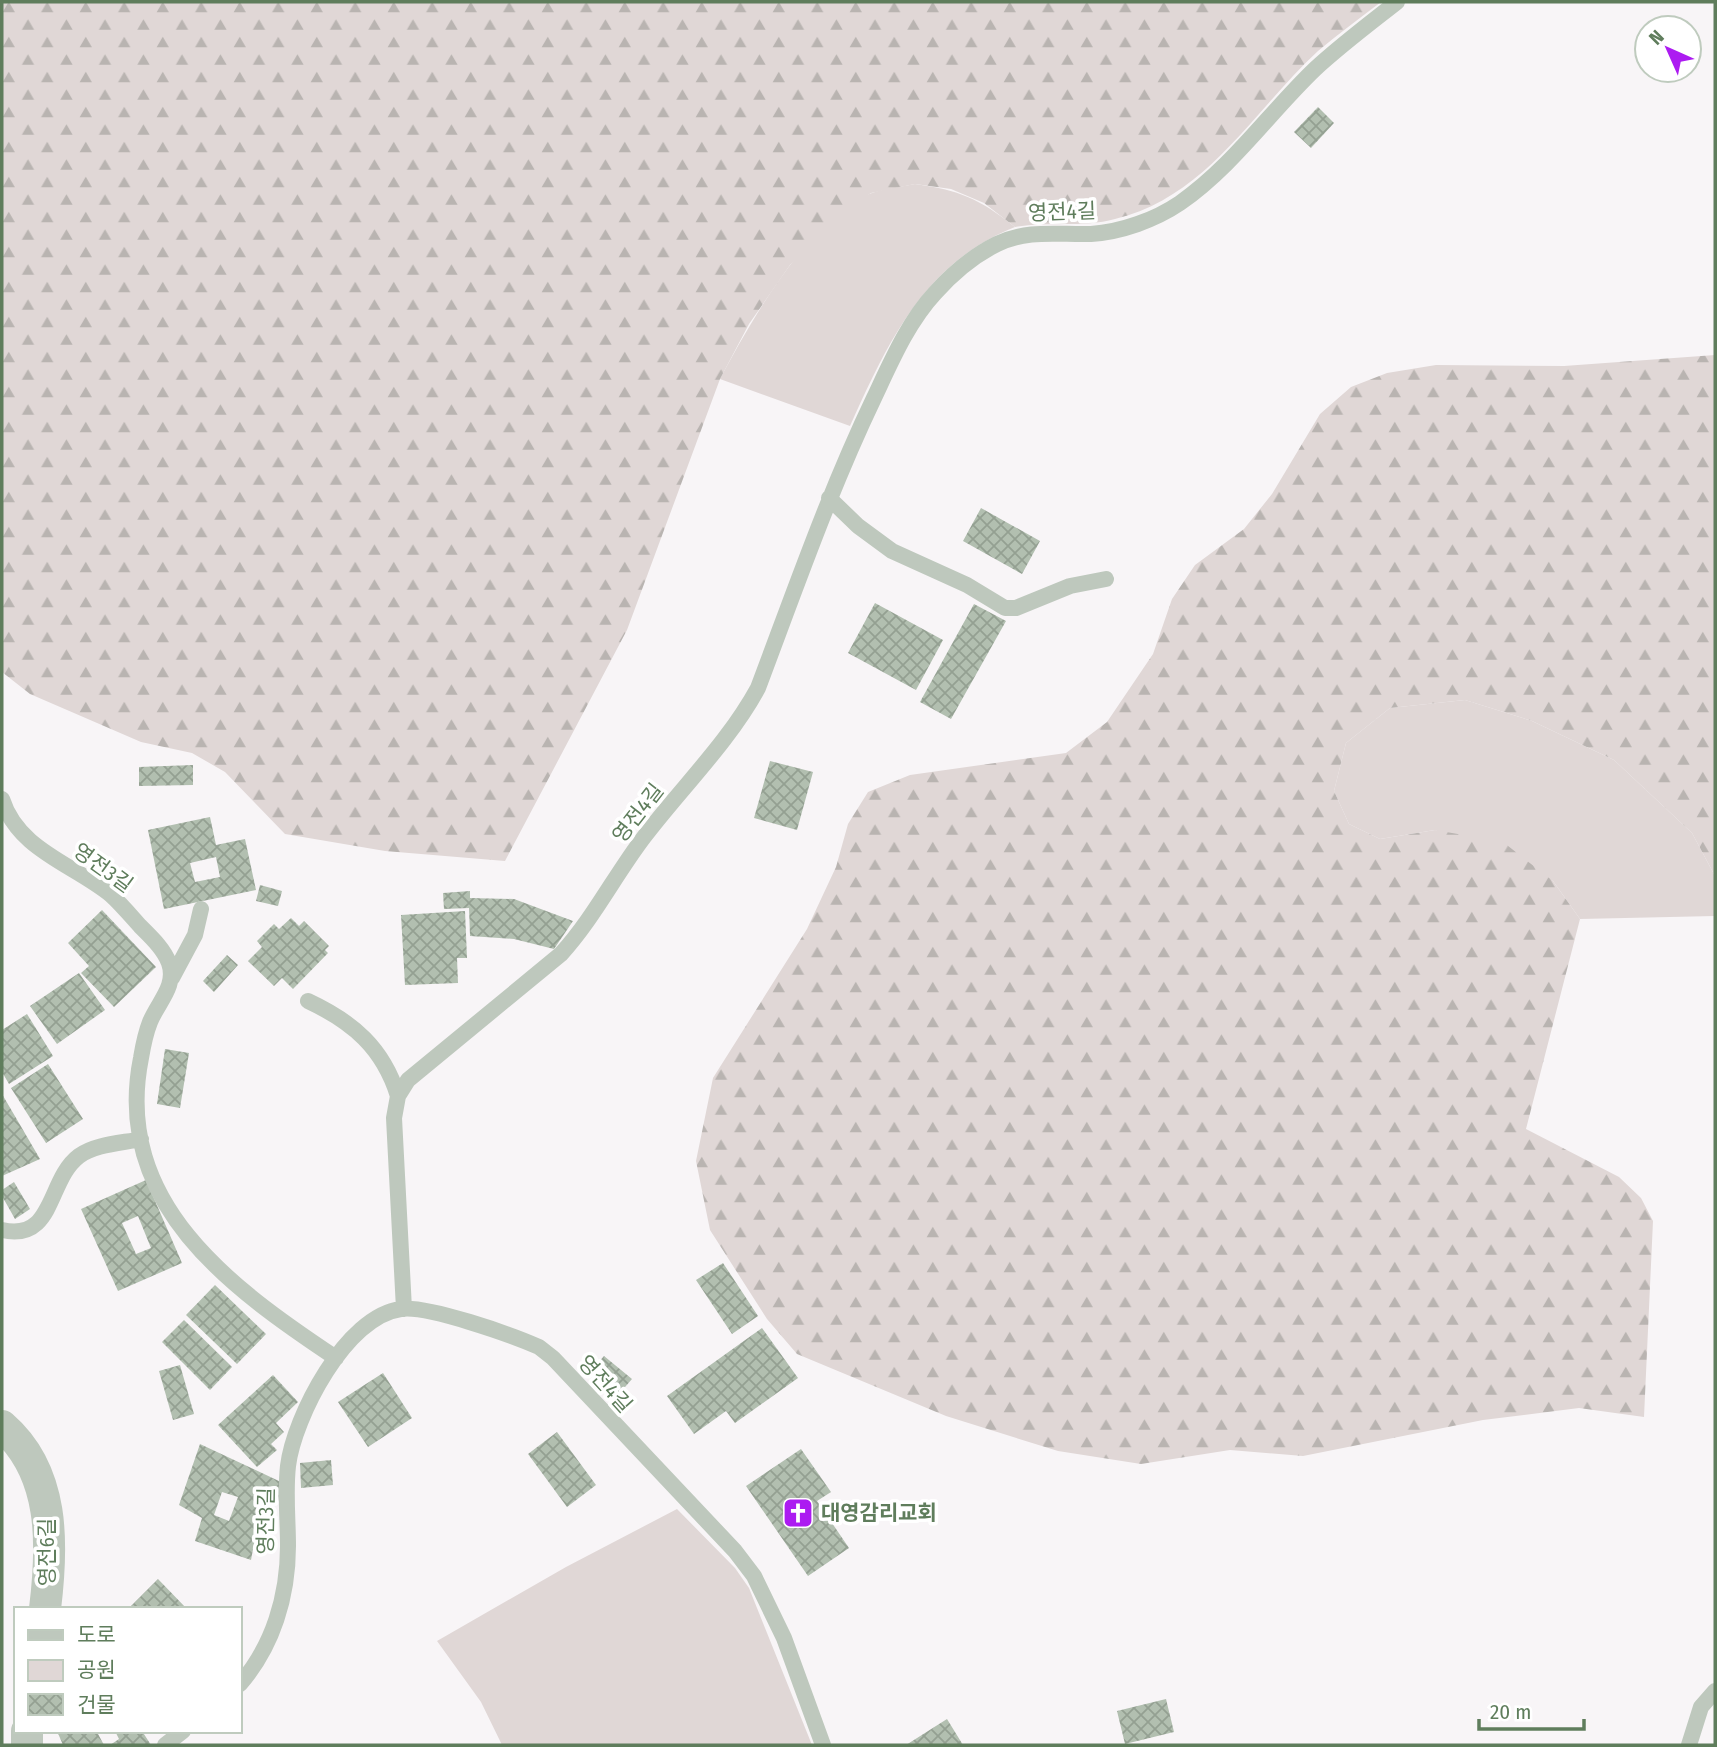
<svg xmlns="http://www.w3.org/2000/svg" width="1717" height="1747" viewBox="0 0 1717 1747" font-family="'Fira Sans Condensed','Noto Sans KR',sans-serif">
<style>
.green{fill:#e0d7d6}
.forest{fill:url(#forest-firs)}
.building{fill:url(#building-cross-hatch);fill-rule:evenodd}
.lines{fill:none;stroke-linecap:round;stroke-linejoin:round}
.service{stroke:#bec8bd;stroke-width:16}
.minor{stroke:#bec8bd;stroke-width:32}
.labels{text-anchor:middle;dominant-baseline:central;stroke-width:7;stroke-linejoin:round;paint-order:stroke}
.street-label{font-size:21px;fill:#5f7d5c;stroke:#fff}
.poi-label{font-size:21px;font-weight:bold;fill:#5f7d5c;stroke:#fff;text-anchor:start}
</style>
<defs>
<pattern id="forest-firs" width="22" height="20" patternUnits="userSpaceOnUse" patternTransform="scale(1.75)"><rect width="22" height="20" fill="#e0d7d6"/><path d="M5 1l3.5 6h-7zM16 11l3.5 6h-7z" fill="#b9b4b1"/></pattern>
<pattern id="building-cross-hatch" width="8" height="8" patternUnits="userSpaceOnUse" patternTransform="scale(1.75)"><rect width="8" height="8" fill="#b2bfb0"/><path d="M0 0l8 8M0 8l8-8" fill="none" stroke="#94a092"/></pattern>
</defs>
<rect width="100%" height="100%" fill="#f8f5f7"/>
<path class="green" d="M915,184C959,190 980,199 1015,227C924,263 888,342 850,426L720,379C749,324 811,214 872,193C886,188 901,187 915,184Z
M1465,700L1532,721L1614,760L1692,833L1715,876V916L1580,919L1553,881L1435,830L1380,839L1349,824L1334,791L1346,743L1390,708Z
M677,1509L735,1568L749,1588L812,1745H502L481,1702L437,1641L566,1567Z"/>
<path class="forest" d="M2,2H1381C1360,18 1338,34 1318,51C1253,111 1207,197 1115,219C1082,228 1048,221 1015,227L984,203L951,189L915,184L871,193L836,216L790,265L749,324L720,379L627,630L505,861L385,851L285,834L225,772L192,753L141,742L30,694L2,672Z
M1715,355V876L1692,833L1614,760L1532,721L1465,700L1390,708L1346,743L1334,791L1349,824L1380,839L1435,830L1503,842L1553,881L1580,919L1526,1129L1619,1177L1641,1198L1653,1221L1644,1417L1579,1408L1483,1420L1303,1456L1230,1450L1141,1464L1058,1451L946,1416L797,1354L767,1319L710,1230L696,1161L713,1078L807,929L836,867L848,824L868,792L910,775L1066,753L1107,722L1153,654L1172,599L1195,565L1244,529L1272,494L1320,414L1351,387L1387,373L1436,365L1564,366Z"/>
<path class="building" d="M1318,107L1334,123L1311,148L1294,132Z
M981,508L1040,541L1022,574L963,541Z
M875,603L943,640L916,690L848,653Z
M974,604L1006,621L951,719L920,702Z
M770,761L813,772L797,830L754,818Z
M193,765V785L139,786V767Z
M210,817L216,845L245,839L256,890L164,909L148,830ZM216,857L220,877L195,882L190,863Z
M260,885L282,891L278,906L256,901Z
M470,891V898L514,899L573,921L554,949L514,939L470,936L469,908L444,909L443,893Z
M102,910L156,967L114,1007L81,973L89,966L68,943Z
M465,911L467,958H457L458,983L405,985L401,915Z
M291,918L299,926L304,921L329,946L325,950L328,953L293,989L282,978L274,986L248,961L262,947L257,941L274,924L279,929Z
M227,955L238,965L214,992L203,981Z
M79,973L105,1010L57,1044L30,1006Z
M27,1014L53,1056L9,1084L2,1072V1030Z
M165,1049L189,1053L180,1108L157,1104Z
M48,1064L83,1119L46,1143L11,1088Z
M2,1094L40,1159L2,1176Z
M146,1180L182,1263L118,1291L81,1209ZM138,1216L151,1248L136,1254L122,1223Z
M14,1182L30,1209L15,1219L2,1196V1190Z
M723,1263L758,1316L732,1334L696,1280Z
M215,1285L266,1334L237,1364L186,1315Z
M184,1320L232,1367L210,1390L162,1342Z
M762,1328L798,1378L735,1423L726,1411L694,1434L667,1396Z
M604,1356L632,1379L619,1394L591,1371Z
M180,1365L194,1414L173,1420L159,1371Z
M383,1373L412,1418L368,1447L338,1402Z
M273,1375L298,1402L276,1423L284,1432L271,1444L277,1450L257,1467L218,1425Z
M557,1432L596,1485L567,1507L528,1454Z
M200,1444L281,1482L278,1502L263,1496L251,1560L195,1541L202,1518L179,1505ZM222,1492L238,1497L229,1521L214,1515Z
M801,1449L831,1492L817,1501L849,1548L808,1576L746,1486Z
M331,1460L333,1485L301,1488L300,1463Z
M158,1579L187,1609H128Z
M1166,1699L1174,1732L1125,1744L1117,1711Z
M947,1719L963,1745H906Z
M57,1731H103L98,1734L104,1745H63Z
M115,1731H142L151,1745H110L119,1739Z"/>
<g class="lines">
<path class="service" d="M829,498L858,526L892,551L967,585L1005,608H1016L1070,586L1106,579
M2,799C18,850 73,864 111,895C121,904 131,916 140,926C151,937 164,949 169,963C177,986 158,1002 150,1022C146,1032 143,1046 141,1058C112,1203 231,1288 336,1358
M172,978L195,935L201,909
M308,1001C353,1022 383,1048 398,1096
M2,1230C55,1242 47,1180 79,1156C95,1144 123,1143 141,1139
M404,1309L394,1118L398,1096L408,1080L561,954C593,919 615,875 644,837C682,787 728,743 758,688C795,590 829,492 874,398C891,362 908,322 935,293C952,274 975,255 997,244C1028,229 1058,235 1091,234C1121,232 1155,220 1180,203C1233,166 1269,113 1315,69C1341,45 1369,24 1397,2
M240,1684C273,1646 288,1596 288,1546C288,1520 285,1492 288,1466C294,1417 346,1316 401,1309C427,1305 512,1335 539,1347L553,1358L735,1551L754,1576L784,1638L823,1745
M165,1745L183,1731
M1689,1745L1701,1707L1715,1691"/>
<path class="minor" d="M2,1426C55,1472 53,1544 45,1609
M27,1745V1731"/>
</g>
<defs>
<g id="church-square" transform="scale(1.575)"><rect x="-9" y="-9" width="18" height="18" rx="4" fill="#ac1bf1" stroke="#fff"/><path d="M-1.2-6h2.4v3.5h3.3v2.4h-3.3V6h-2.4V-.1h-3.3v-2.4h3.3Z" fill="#fff"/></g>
</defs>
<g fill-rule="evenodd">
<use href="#church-square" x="798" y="1513"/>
</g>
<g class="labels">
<g class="street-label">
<text transform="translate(1062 212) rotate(-2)">영전4길</text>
<text transform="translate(638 813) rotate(-52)">영전4길</text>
<text transform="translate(103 868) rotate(36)">영전3길</text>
<text transform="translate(605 1384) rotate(48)">영전4길</text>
<text transform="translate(266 1521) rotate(-89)">영전3길</text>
<text transform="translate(47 1552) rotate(-90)">영전6길</text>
</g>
<g class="poi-label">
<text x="821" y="1513">대영감리교회</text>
</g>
</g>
<rect width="1717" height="1747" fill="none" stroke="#5f7d5c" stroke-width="7"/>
<rect x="14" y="1607" width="228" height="126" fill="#ffffff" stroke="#bfcbbe" stroke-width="2"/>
<rect x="28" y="1630" width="35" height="10" fill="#bec8bd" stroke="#bfcbbe" stroke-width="2"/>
<text x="77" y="1642" font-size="21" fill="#5f7d5c">도로</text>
<rect x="28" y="1660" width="35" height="21" fill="#e0d7d6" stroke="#bfcbbe" stroke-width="2"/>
<text x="77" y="1677" font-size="21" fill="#5f7d5c">공원</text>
<rect x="28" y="1694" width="35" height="21" fill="url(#building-cross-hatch)" stroke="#bfcbbe" stroke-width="2"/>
<text x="77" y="1712" font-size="21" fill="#5f7d5c">건물</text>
<g transform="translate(1668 49) rotate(315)"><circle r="33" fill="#ffffff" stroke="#bfcbbe" stroke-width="2"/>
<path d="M0-5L12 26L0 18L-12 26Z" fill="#ac1bf1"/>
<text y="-10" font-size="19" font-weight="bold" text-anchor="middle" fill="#5f7d5c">N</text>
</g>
<path d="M1479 1719v10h105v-10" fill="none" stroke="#5f7d5c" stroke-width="3.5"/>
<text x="1490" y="1719" font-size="21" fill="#5f7d5c" stroke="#ffffff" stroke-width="5" paint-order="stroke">20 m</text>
</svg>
